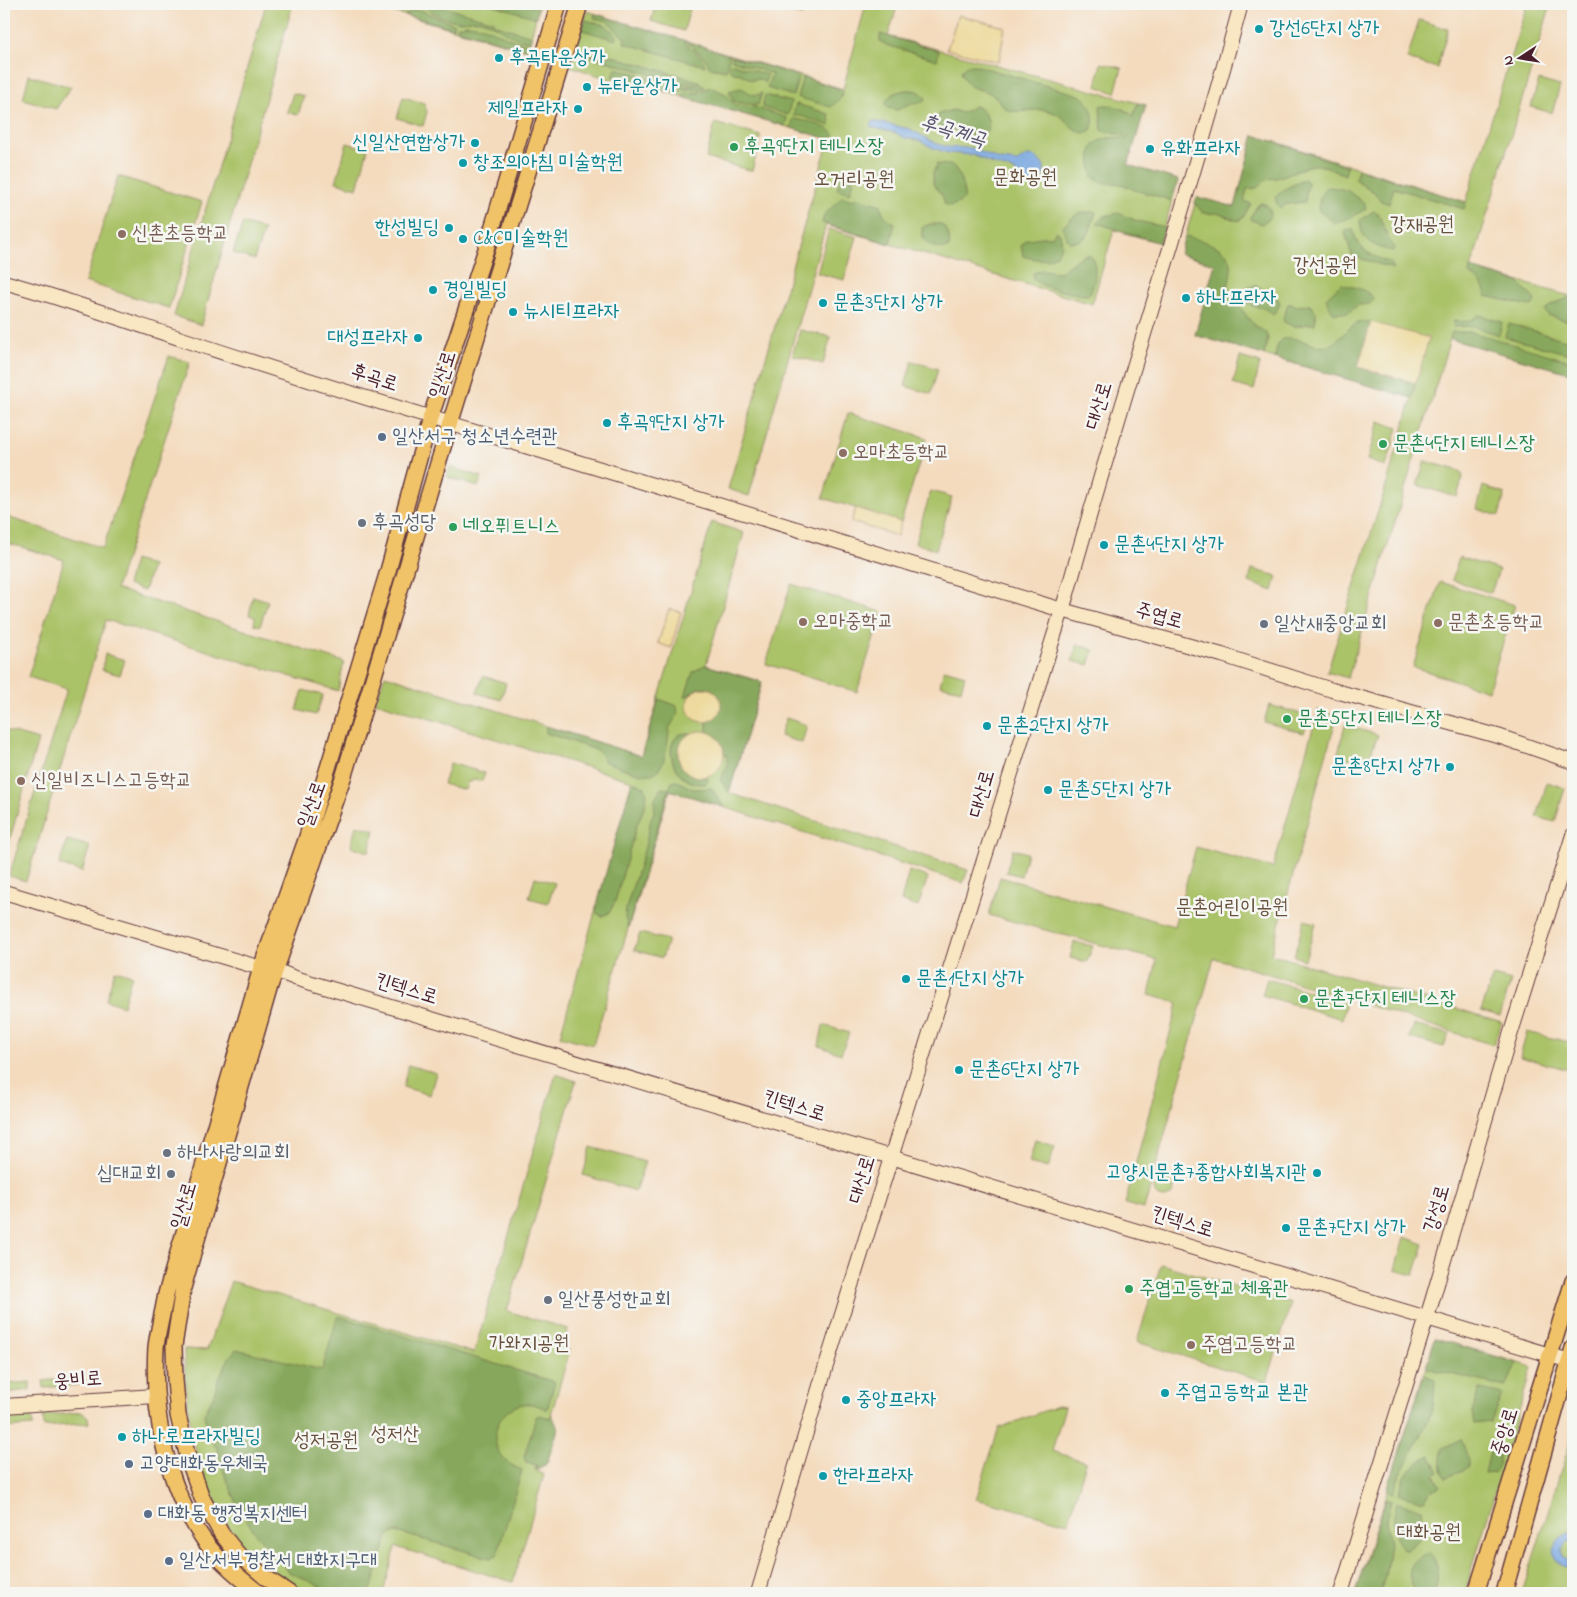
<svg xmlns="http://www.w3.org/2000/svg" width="1577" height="1597" viewBox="0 0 1577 1597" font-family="'Indie Flower','Poor Story',sans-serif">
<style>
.green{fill:#aac267;stroke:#7a7049}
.forest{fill:#87a85c;stroke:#686444}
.sand{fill:#eeda9e;stroke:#9c7c64}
.water{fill:#75a4df;stroke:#606285}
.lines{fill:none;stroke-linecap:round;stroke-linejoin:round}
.secondary-casing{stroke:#643b41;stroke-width:16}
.primary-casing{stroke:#643b41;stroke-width:18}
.secondary{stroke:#f9e7c3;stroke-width:14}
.primary{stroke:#f1c369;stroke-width:15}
.culture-dot{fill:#0f9aa8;stroke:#f6f6f2;stroke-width:2}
.leisure-dot{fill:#2e9e5b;stroke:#f6f6f2;stroke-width:2}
.education-dot{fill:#8d6e63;stroke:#f6f6f2;stroke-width:2}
.service-dot{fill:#5c6f8a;stroke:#f6f6f2;stroke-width:2}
.worship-dot{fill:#6b7280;stroke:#f6f6f2;stroke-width:2}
.labels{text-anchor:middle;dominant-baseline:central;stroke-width:5;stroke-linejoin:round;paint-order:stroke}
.culture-label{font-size:20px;fill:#0d838f;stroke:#f6f6f2;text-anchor:start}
.leisure-label{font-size:20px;fill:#27864d;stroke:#f6f6f2;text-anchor:start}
.park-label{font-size:20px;fill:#67503d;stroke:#f6f6f2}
.education-label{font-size:20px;fill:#785e54;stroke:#f6f6f2;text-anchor:start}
.street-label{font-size:20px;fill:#4a1f2b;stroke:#f6f6f2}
.service-label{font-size:20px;fill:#4e5e75;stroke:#f6f6f2;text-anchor:start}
.worship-label{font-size:20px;fill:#5b616d;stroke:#f6f6f2;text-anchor:start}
.water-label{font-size:21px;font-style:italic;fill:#5b5473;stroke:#f6f6f2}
</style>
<rect width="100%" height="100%" fill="#f6f6f2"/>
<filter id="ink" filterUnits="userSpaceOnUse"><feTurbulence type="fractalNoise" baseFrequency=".02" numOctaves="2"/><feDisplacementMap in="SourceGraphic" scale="10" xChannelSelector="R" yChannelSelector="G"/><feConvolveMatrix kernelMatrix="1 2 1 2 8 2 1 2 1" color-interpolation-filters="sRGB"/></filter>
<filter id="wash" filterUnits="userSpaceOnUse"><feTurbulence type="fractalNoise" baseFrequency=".0096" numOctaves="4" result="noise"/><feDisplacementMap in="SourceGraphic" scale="20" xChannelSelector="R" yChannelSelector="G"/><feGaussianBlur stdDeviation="1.12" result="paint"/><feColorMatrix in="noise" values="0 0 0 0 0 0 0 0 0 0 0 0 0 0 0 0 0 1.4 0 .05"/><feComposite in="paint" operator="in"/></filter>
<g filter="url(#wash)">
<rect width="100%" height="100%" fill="#f4dbbe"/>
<path class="green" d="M266,4H293L201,325L174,316Z
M364,4H539L528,50Z
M656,4H691L684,31L651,21Z
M761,4H805L802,16Z
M866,4H898L888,36L1146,105L1128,165L1178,180L1160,243L1114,230L1092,304L826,225L749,496L728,489L829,139L614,77L612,80L570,66L587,11L843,89Z
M1527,4H1551L1471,268L1573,297V374L1450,339L1348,678L1327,672L1387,483L1412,398L1195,335L1215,264L1180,254L1197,197L1235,207L1254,135L1466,202Z
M1419,20L1448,29L1437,68L1407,59Z
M1101,63L1122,68L1115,93L1096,86Z
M29,75L71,87L56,109L23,99Z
M1539,80L1560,86L1552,113L1531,107Z
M293,93L304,96L298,115L287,112Z
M403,97L424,103L427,112L423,126L397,118Z
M715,123L761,136L752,171L706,158Z
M347,143L368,149L357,188L336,182Z
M118,176L202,202L169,308L85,282Z
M243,223L264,230L254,260L233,253Z
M829,229L857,237L844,280L817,273Z
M800,330L831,337L823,364L792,355Z
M169,356L190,362L116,589L344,662L338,691L106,620L26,881L9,876L67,689L28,677L64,560L4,542V516L103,548Z
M1240,357L1260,363L1254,390L1233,384Z
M912,361L938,369L931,394L905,386Z
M848,413L927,438L901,522L823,498Z
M1379,421L1398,428L1386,467L1367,460Z
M1425,461L1460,471L1463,476L1457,497L1417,485Z
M450,467L482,477L478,487L447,477Z
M1483,486L1505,494L1499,516L1477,509Z
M931,491L952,497L936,550L915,543Z
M712,522L744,533L706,665L762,682L729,793L968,870L963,883L670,790L593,1045L560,1036L632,781L375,702L385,675L641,756Z
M1459,557L1499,570L1491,593L1452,580Z
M134,560L152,566L144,591L127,585Z
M1252,569L1277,576L1273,591L1249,582Z
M1440,582L1515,605L1488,691L1413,667Z
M791,584L882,612L857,692L766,664Z
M253,596L268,601L260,626L254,624L255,617L249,615Z
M1077,644L1094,650L1089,665L1072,661Z
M105,654L125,660L120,675L102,670Z
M944,669L965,675L961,690L940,685Z
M483,676L506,683L501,700L477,693Z
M303,690L323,695L316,715L297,710Z
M1269,705L1309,716L1304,733L1264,722Z
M1318,710L1337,716L1271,954L1502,1022L1493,1045L1266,973L1214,958L1144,1209L1125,1204L1178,1003L1149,995L1157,960L989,915L1000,877L1174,926L1196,847L1273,868Z
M786,718L807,725L802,743L780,736Z
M1345,725L1378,735L1366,765L1338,754Z
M4,730L38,740L4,860Z
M450,763L485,773L482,781L474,780L467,783L465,790L443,784Z
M1547,782L1565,788L1555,822L1537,817Z
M356,825L375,830L369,852L351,847Z
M67,840L90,846L82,872L59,865Z
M1013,849L1027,853L1021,876L1006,872Z
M909,871L928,877L918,907L901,901Z
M535,877L555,883L548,903L529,898Z
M1304,920L1316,923L1305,960L1294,956Z
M640,933L668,940L662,958L634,950Z
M1074,942L1093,946L1087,962L1070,958Z
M115,970L132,975L123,1006L106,1000Z
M1493,976L1511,981L1500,1016L1481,1011Z
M1267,979L1346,1002L1342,1019L1262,995Z
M823,1025L849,1033L841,1054L819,1046Z
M1414,1025L1449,1034L1444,1047L1409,1038Z
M1527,1032L1573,1043V1071L1520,1057Z
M408,1065L436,1073L430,1095L403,1087Z
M556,1074L576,1081L507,1311L568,1329L563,1348L570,1350L550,1418L539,1415L526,1462L537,1465L535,1470L544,1475L513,1582L396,1547L383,1593H305L300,1591C276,1574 252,1557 233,1534C228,1528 224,1519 220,1511C191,1459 186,1407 184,1349L207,1350L231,1281L474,1353Z
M1035,1140L1055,1146L1048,1168L1029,1163Z
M591,1147L645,1162L635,1191L583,1175Z
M1154 1188a10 10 0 1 1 20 0a10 10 0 1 1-20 0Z
M1404,1237L1424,1244L1414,1275L1395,1270Z
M1161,1264L1291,1303L1267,1382L1137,1342Z
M1435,1338L1532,1367L1465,1593H1355Z
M83,1376V1381L77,1385L44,1388L43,1381Z
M30,1382V1390L4,1393V1384Z
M1057,1406L1065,1407L1052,1451L1086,1462L1068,1523L976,1499L999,1428Z
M81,1412L88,1417L89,1423L44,1427L43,1416Z
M32,1417L33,1426L4,1428V1419Z
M1573,1433V1593H1522Z"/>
<path class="forest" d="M422,4H433L494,21L493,24L532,36L530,41C512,40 500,27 484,21C476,18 469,21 461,21C448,21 430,13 422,4Z
M491,4H522L538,8L536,18Z
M414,10H420L454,24L453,28L405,15Z
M595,14L684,40C690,51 703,53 705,66L624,43L625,38L622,36L607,21L594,18Z
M585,20L606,25L617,36L616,40L582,30Z
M466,24C490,24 506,42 530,44L528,50L457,29L458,26Z
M880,34L939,51L937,60L886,45L880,41Z
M687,41L730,55L726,70L709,67C706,53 694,52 687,41Z
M576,49L607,59L609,55L701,82L695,84L680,83L575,52Z
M732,56L799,76L793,96L767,88L772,74L732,60Z
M730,63L767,75L765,83L759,79L751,80L741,74L733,73L729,68Z
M967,65H975L1079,95C1091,102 1097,117 1091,130C1079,139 1070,123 1060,116C1041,104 1028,114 1011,111C1003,110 1000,100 994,96C980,85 971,95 961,73L963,68Z
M616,68L680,86L702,85L705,87L696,90L684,89L676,95L613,77Z
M803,77L843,90L841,98L831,107L797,97Z
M710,87L726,94L736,105L755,107L787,118L785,126L682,97L686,92L696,93Z
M741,88C748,91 753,98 762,93L758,105L741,103L734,101L729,91Z
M906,90C914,90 922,90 926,99L924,102L912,103L897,110L888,108L885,104C889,94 896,92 906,90Z
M765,95L791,102L788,115L762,107Z
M1138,103L1146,105L1128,165L1178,180L1172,201C1160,196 1147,194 1135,190C1130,188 1125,185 1120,184C1112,182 1101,185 1094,178C1091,175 1091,168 1091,163C1087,139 1107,135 1127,139L1128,136L1105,132L1102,130L1100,106C1107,102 1129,110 1133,116Z
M796,104L829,114L830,126L801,116H793Z
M975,106C987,111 996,129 980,136C973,139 967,133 961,131C952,129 941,130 935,123L939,114L953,110L962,113Z
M793,119C805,120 827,125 835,135L829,139L791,128Z
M1254,135L1347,166L1345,175L1327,167L1317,165H1311L1277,178L1267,179L1257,188L1247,189L1244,201L1251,204L1242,219L1238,221L1217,213L1208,214L1202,212L1195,203L1197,197L1235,207Z
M937,164C942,165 948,164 953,166C958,168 966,194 964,199C961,203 954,205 950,206L945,204L942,195L933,184V173Z
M1358,169L1466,202L1464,209L1394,188L1389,204L1381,201L1375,193L1355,179Z
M841,176L854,180L850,193L837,189Z
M1305,179L1308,182L1305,202L1287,204L1280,208L1278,206L1275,198C1283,188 1294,185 1305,179Z
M1330,187L1347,190L1364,203L1366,209L1351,217L1335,223L1319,211C1318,203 1320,195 1325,188Z
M842,197L854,200L856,197L881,205C882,214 886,220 895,223L890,244L822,223L824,215Z
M1261,203L1267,205L1271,213L1269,218L1262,224L1251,220L1250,217L1258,205Z
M1374,211L1378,213L1390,242L1395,247L1394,251C1376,248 1360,242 1360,220Z
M1087,212H1096L1089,233L1086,237L1080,241L1069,242L1062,227L1078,213Z
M1118,213L1137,221L1165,227L1160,243L1097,223L1105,216Z
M930,224H941C949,231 950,236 949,247C939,252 928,245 922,237V228L925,226Z
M1353,229C1357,251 1372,256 1391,263L1394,269L1352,256L1345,232V230Z
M1056,231L1060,234L1062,244C1060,247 1059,252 1056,255C1048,262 1032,259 1023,256L1021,246L1025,240C1031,238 1047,236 1052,237Z
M1185,236C1200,240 1228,246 1231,264C1232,270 1228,284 1228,292L1253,324L1266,333L1268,339L1264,355L1195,335L1215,264L1180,254Z
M1086,255H1090C1098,263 1096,288 1088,295H1083C1071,293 1041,288 1033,279V273L1042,270L1058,272L1062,271L1078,258Z
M1470,268L1518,282L1535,300L1533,305L1530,306L1486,296C1484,285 1479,279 1469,274Z
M1341,284C1353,288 1367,287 1374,300L1369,304L1358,305L1348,313H1334L1328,305L1326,298Z
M1256,285C1264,289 1270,296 1279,300L1280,305L1274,314C1270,313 1267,309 1263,308C1250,305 1246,307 1240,293L1243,289Z
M1571,297H1573V323L1548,315L1545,311L1551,305Z
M1288,304H1292L1294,306L1310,305L1316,312L1315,324H1307L1294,327L1284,322L1283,318Z
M1479,315L1502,322L1499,335L1473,326L1453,327L1454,321C1464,323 1471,321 1479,315Z
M1361,322H1371L1358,367L1416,383L1412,398L1275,358C1276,353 1276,347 1279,343C1288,329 1314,350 1327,346C1341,341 1347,326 1361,322Z
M1509,324L1573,342V355L1505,337Z
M1452,332H1471L1573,362V374L1450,339Z
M705,665L762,682L729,793L720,779L727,766V755L724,754C723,744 717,736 707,732V722C738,710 709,670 688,696H685L693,672Z
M659,699L677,706C680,720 670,721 669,731C663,789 650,777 605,762L599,751L546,733V726L641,756Z
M693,733C668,748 678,779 707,777L708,781L706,784C674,788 660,743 681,734C685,733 689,733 693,733Z
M632,781L645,787L647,795L645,806L636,827L615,902L609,913L602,916L595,912Z
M677,781L693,789L711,788L724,807L669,790L628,928L625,917L626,908L645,847L651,819L654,812L655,798L661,788L669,789L672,782Z
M338,1316L555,1382L547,1410C504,1383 469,1452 522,1470L497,1555L490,1558L396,1532L388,1536L370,1593H335L289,1572L255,1533L238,1506L224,1473L217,1449L209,1437L204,1413L213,1397L219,1378L229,1358L236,1349L322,1370Z
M1435,1338L1517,1363L1506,1387L1426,1368Z
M1424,1375L1435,1379C1434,1389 1435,1401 1432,1410C1422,1440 1402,1464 1393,1493L1387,1491Z
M1480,1389L1502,1394L1491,1422L1474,1424L1472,1413Z
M552,1414L558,1429L548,1460L545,1465L535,1470L537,1465L526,1462L524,1457L536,1417L539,1415L550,1418Z
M1461,1439L1469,1461V1467L1446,1478C1440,1469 1440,1458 1443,1448Z
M1492,1442L1500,1444L1499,1463L1494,1473L1485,1474Z
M1430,1455L1439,1472L1434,1475L1440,1486L1431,1491L1424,1501L1399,1494C1403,1474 1413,1465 1430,1455Z
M1385,1499L1391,1501L1386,1520L1390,1544L1385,1577L1380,1593H1363L1356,1591Z
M1397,1503L1422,1509L1423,1519L1429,1531L1407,1550H1404C1392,1538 1392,1518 1397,1503Z
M1430,1553C1438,1561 1440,1585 1433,1593H1417C1404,1576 1408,1558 1430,1553Z"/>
<path class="sand" d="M958,15L1005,27L999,62L947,49Z
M1371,322L1429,338L1416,383L1358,367Z
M856,508L901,522L897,536L851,522Z
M669,609L681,612L671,648L658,643Z
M687 705a17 17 0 1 1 34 0a17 17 0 1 1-34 0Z
M678 754a23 23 0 1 1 46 0a23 23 0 1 1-46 0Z"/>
<path class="water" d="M873,121L910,129L937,144L948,147L972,148L1000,160L1017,162L1027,156L1036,157L1044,166V175L1037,183L1028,185L1023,184L1019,181L1015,171L995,165L973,155L948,153L933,148L918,140L905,138L896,133L871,127Z
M1570,1533H1573V1542L1567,1543L1562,1550L1564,1558L1569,1561L1566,1568C1549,1559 1551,1538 1570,1533Z"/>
</g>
<g filter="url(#ink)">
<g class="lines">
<g class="secondary-casing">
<path id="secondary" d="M4,282C67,299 128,322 191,342C297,377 404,410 512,442L1062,610L1222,655L1332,690L1501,737L1573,762
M4,892L261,968L275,970L295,978L1573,1362
M4,1406L155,1396
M758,1593L825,1369L1067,594C1122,396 1188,202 1241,4
M1341,1593L1432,1301L1508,1042L1573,835"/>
</g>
<g class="primary-casing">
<path id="primary" d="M259,1593C240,1578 219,1561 204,1540C166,1486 152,1412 156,1347C158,1330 163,1312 166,1294L261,968L306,840L388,571L430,419L486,249L559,4
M289,1593L265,1577L237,1553L221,1533L202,1498L188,1458L178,1415L175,1380L174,1346L183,1288L270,986L344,775L450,424L580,4
M1476,1593L1573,1281
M1504,1593L1573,1348"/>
</g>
<use href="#secondary" class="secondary"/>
<use href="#primary" class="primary"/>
</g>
</g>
<g class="culture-dot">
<circle cx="1259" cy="29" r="5"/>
<circle cx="499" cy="58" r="5"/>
<circle cx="587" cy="87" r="5"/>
<circle cx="578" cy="109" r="5"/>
<circle cx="475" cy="143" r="5"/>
<circle cx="1150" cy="149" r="5"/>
<circle cx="463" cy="163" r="5"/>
<circle cx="449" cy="228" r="5"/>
<circle cx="463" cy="239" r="5"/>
<circle cx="433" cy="290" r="5"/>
<circle cx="1186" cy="298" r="5"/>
<circle cx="823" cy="303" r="5"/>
<circle cx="513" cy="312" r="5"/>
<circle cx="418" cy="338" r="5"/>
<circle cx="607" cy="423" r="5"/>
<circle cx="1104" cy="545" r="5"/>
<circle cx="987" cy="726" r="5"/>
<circle cx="1450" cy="767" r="5"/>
<circle cx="1048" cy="790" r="5"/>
<circle cx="906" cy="979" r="5"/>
<circle cx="959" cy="1070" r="5"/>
<circle cx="1317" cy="1173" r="5"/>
<circle cx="1286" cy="1228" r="5"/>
<circle cx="1165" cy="1393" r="5"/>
<circle cx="846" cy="1400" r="5"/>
<circle cx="122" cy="1437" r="5"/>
<circle cx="823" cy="1476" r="5"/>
</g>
<g class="leisure-dot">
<circle cx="734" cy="147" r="5"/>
<circle cx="1383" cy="444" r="5"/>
<circle cx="453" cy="527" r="5"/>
<circle cx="1287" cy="719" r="5"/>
<circle cx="1304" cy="999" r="5"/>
<circle cx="1129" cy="1289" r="5"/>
</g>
<g class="education-dot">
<circle cx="122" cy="234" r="5"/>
<circle cx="843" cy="453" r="5"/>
<circle cx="803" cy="622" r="5"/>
<circle cx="1438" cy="623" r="5"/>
<circle cx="21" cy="781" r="5"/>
<circle cx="1191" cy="1345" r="5"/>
</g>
<g class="service-dot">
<circle cx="382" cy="437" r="5"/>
<circle cx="129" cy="1464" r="5"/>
<circle cx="148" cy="1514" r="5"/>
<circle cx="169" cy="1561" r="5"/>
</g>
<g class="worship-dot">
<circle cx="362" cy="523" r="5"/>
<circle cx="1264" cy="624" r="5"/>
<circle cx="167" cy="1153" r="5"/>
<circle cx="171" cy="1174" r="5"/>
<circle cx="548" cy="1300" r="5"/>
</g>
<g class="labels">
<g class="culture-label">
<text x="1269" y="29">강선6단지 상가</text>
<text x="509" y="58">후곡타운상가</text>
<text x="597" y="87">뉴타운상가</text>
<text x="568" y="109" text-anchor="end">제일프라자</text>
<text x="465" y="143" text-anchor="end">신일산연합상가</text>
<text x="1160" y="149">유화프라자</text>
<text x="473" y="163">창조의아침 미술학원</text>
<text x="439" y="228" text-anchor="end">한성빌딩</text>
<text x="473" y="239">C&amp;C미술학원</text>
<text x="443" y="290">경일빌딩</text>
<text x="1196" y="298">하나프라자</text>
<text x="833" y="303">문촌3단지 상가</text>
<text x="523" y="312">뉴시티프라자</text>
<text x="408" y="338" text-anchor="end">대성프라자</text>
<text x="617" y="423">후곡9단지 상가</text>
<text x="1114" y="545">문촌4단지 상가</text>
<text x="997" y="726">문촌2단지 상가</text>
<text x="1440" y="767" text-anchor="end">문촌8단지 상가</text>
<text x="1058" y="790">문촌5단지 상가</text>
<text x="916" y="979">문촌1단지 상가</text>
<text x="969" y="1070">문촌6단지 상가</text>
<text x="1307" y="1173" text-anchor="end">고양시문촌7종합사회복지관</text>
<text x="1296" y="1228">문촌7단지 상가</text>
<text x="1175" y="1393">주엽고등학교 본관</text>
<text x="856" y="1400">중앙프라자</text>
<text x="132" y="1437">하나로프라자빌딩</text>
<text x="833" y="1476">한라프라자</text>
</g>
<g class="leisure-label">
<text x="744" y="147">후곡9단지 테니스장</text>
<text x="1393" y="444">문촌4단지 테니스장</text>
<text x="463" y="527">네오퓌트니스</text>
<text x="1297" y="719">문촌5단지 테니스장</text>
<text x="1314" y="999">문촌7단지 테니스장</text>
<text x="1139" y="1289">주엽고등학교 체육관</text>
</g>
<g class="park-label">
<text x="1025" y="178">문화공원</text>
<text x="854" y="180">오거리공원</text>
<text x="1422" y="225">강재공원</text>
<text x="1325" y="266">강선공원</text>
<text x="1232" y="908">문촌어린이공원</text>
<text x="529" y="1344">가와지공원</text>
<text x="395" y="1435">성저산</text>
<text x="326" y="1441">성저공원</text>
<text x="1429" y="1533">대화공원</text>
</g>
<g class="education-label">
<text x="132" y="234">신촌초등학교</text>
<text x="853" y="453">오마초등학교</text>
<text x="813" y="622">오마중학교</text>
<text x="1448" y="623">문촌초등학교</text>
<text x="31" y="781">신일비즈니스고등학교</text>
<text x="1201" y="1345">주엽고등학교</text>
</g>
<g class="street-label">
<text transform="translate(444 375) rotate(-73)">일산로</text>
<text transform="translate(374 379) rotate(18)">후곡로</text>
<text transform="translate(1100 406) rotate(-73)">대산로</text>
<text transform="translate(1159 617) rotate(16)">주엽로</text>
<text transform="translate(983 794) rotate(-74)">대산로</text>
<text transform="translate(313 805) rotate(-70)">일산로</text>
<text transform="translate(406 990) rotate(17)">킨텍스로</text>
<text transform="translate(794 1107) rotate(17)">킨텍스로</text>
<text transform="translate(863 1180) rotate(-73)">대산로</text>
<text transform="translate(185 1206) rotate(-74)">일산로</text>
<text transform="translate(1438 1209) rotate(-74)">강성로</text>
<text transform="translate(1182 1223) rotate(17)">킨텍스로</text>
<text transform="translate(78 1381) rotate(-4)">웅비로</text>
<text transform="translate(1506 1432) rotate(-73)">중앙로</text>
</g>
<g class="service-label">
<text x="392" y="437">일산서구 청소년수련관</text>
<text x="139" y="1464">고양대화동우체국</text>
<text x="158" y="1514">대화동 행정복지센터</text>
<text x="179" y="1561">일산서부경찰서 대화지구대</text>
</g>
<g class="worship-label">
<text x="372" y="523">후곡성당</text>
<text x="1274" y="624">일산새중앙교회</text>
<text x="177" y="1153">하나사랑의교회</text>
<text x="161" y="1174" text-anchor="end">십대교회</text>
<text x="558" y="1300">일산풍성한교회</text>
</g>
<g class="water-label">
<text transform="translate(953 132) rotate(17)">후곡계곡</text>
</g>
</g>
<rect width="1577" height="1597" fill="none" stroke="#f6f6f2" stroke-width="20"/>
<g transform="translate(1520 58) rotate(258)" stroke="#f6f6f2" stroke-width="4" paint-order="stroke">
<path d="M0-4L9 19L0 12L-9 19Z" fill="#4a1f2b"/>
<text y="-8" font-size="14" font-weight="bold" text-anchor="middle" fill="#4a1f2b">N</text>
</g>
</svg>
